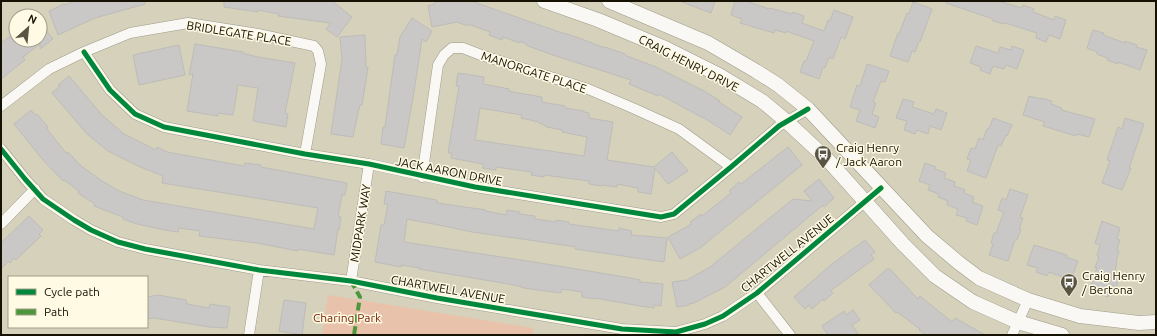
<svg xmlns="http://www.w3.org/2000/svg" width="1157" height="336" viewBox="0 0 1157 336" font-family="Ubuntu,sans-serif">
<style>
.green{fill:#e9c2ac}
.building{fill:#c9c8c6;stroke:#bdbcb9;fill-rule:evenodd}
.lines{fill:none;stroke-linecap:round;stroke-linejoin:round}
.street-casing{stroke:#9e9a87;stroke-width:11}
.secondary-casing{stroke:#9e9a87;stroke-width:15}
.street{stroke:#f9f8f5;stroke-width:10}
.secondary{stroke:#f9f8f5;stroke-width:14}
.quiet{stroke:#4b9739;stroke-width:4;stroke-dasharray:8 4;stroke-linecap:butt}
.cycleway-casing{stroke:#fefae3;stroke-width:8}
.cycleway{stroke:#00873e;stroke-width:5}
.labels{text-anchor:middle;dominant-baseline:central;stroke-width:3;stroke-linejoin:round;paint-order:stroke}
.street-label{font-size:12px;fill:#151103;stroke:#fefae3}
.poi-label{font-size:12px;fill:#151103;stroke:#fefae3;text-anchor:start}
.park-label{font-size:12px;fill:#7a2405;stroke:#fefae3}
</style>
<rect width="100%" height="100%" fill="#d6d1ba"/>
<path class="green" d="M328,295L533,328V335H322Z"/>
<path class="building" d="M74,1H145V4L95,18L58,35L49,11L64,4L65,5Z
M224,1H332L352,17L337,37L326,29L331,23L278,16L279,14L258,10V12L224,7Z
M436,1H471L562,33H564L579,38L605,48V47L625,54L627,56L656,67L706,92L720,101L719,102L742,117L730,135L703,117V118L659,94L658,96L629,84L631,80L553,55L528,46L521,41L520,43L503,37L502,40L489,35L490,32L471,25H465L457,22L432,27L428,6L434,4Z
M682,1H715L711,13L682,2Z
M735,1H746L769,9L770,8L792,14L793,12L804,16L802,23L824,31L828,20L830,21L834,10L853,17L845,39L841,37L833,59L829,57L825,68L823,67L819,79L800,72L804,61H806L814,41L786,31V33L775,30L774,33L740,23L742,19L731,15Z
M947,1H998L1022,8L1023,5L1034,9L1033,12L1054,20L1055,16L1066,20L1060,39L1049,35L1046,42L1036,38L1037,33L1015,26L1005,23L1004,24L993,21V19L946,3Z
M913,2L932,9L920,42L919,41L915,52L912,51L908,62L890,56L898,33L899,34L907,13L909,14Z
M412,18L432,31L426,42L422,39L414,92L404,148L381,144L383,127H385L395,55H397L400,37Z
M40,23L53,39L40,49V44L23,57L25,60L1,79V43L16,32V40H40Z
M1093,30L1104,33L1103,35L1125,43V41L1137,45L1136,47L1147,50L1140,70L1118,62V64L1107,60L1108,58L1099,55L1097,54V52L1087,48Z
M365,35L366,67H368L362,105H360L358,113L353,137L331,134L342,59L340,37Z
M195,44L243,52L242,53L258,57L295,63L285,113L288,114L286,127L253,121L258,88L238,85L233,115L218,113V116L187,111L193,74L189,75Z
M179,45L185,75L139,85L133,55Z
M976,46L998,53L1000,47L1011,50L1012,46L1024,50L1017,69L1006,65L1004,69L993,66L990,74L980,70L981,67L970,63Z
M867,64L889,71L885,82L881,81L873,102L876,103L872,114L879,117L875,128L856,121L860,110L850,107L857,85L860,86Z
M458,73L484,77L483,84L509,89V91L518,93L542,97V102L565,106V108L584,111V112L589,113V118L613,122L607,160L654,167L672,152L688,171L668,184L655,168L651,194L638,192V188L617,184V187L602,185V186L589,184V181L544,175V177L531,175L532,172L496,167V170L483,168V164L451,158L452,153H448L459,86H456ZM480,108L522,115L521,118L539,122V123L545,125V126L547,127L563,130L562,132L587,137L584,156L475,140Z
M69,76L102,115L124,134L156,150L157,147L167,152L244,166L245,163L261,165V167L347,183L345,195H342L338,216L341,217L339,230L338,229L334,255L298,249V251L257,243L199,236L200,231L179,228L178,232L165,230L137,224L123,219V217L94,206L95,204L78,193L79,191L64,180L63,181L43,160L14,124L31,110L35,115L37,114L48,127L47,129L66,153L68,152L80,165L102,181L119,191L143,200L314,229L318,208L162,183L163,176L138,166L108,151L87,134L52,93L60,86L58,85Z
M1029,96L1041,99V98L1052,101L1051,104L1062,108L1061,110L1095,119L1089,137L1077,134L1076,136L1066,133L1043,126L1045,122L1023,115Z
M903,99L914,102L912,107L934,114L936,109L947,113L941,130L930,126L928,134L917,130L915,134L904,130L907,121L896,118Z
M993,118L1012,125L1007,136L1006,135L1001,146L998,145L986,178L967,171L971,160L967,159L971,148L975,149L979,138L983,140L986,131L987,129H989Z
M1125,118L1144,124L1129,168H1131L1122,190L1102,183L1110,161L1107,160L1118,127L1122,129Z
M788,147L802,165L700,248L680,259L668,237L692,224L690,222L701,214L702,216L731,193L729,191L739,182L741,184Z
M925,163L936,167L935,169L946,173L944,178L955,182L954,186L963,189L965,190L964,193L974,197L972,202L983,206L977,225L966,221L967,218L956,215L958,209L947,205L948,201L938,197L939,194L928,190L930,185L919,181Z
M819,179L834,198L824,207L823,205L725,287L694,303L689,304V305L677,307L672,282L687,280L710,267L793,199L812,201L804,191Z
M1010,189L1028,195L1020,217L1023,218L1019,229H1021L1017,240H1015L1008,261L989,255L993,244L991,243L994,233H996L1004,212L998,210L1002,198L1006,200Z
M386,191L437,200V203L486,210V211L506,215L507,210L520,212L519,214L535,216V219L556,222V220L569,222V224L619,231V228L632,231L631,235L667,238L664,262L575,249L576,247L529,240L472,232L449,227L407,219L404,242L534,262L631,278L640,280V282L663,284L661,306L654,305V308L640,306L595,298V299L582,297V292L562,289L561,293L545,291L524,288L519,286L503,283L419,269L420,268L401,265V267L375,262L381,225H384L388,204H384Z
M29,216L43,230L39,234L41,236L16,260L14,258L10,263L8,261L1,269V243Z
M1102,221L1120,228L1117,239L1120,240L1117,250L1119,251L1116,262L1117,263L1114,274L1120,276L1116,287L1112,286L1108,297L1089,290L1097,268H1095L1096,265L1099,257L1097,256L1100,245L1095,243Z
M865,240L875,252L871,255L874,259L833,289L831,291L833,293L824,301L823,299L812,309L809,305L805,309L794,297L832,264Z
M1034,245L1067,255L1066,257L1078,261L1071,280L1049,272L1047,276L1036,272L1038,268L1027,265Z
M887,269H890L918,299L920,296L952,322L955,318L985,335H926L919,330L920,329L897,312L896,313L869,285Z
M158,295L186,300L187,304L209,308L210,304L230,307L227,328L209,327L154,318L147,319V297Z
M284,300L306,303L302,335L279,331Z
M853,310L860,320L852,325L859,335H828L822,326L844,311L846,315Z"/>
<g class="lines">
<g class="street-casing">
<path id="street" d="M84,52L110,90L135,114L164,127L305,154L369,164L475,187L661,217L674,214L731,167L779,126L808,109
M1,106L49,69L84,52L130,33L188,23L258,34L314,46L318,51L321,64L305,154
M1,149L25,179L43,199L74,220L91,230L118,242L145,249L259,270L351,281L437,298L622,329L676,332L705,324L723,316L757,293L881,188
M422,177L438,65L444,55L452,48H463L481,55L588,89L635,109L679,129L731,167
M1,224L35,189
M351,281L369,164
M757,293L790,335
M249,335L259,270
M1012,335L1028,300"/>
</g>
<g class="secondary-casing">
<path id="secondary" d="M544,1L598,20L665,48L719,75L762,101L786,121L827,159L903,244L935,276L973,302L1018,322L1062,335
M609,1L708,43L756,71L778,85L808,109L927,236L959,263L979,278L1028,300L1080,316L1139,323L1156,322"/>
</g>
<use href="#street" class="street"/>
<use href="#secondary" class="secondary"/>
<path class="quiet" d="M351,281L360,297L354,335"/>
<g class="cycleway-casing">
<path id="cycleway" d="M84,52L110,90L135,114L164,127L305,154L369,164L475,187L661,217L674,214L731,167L779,126L808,109
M1,149L25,179L43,199L74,220L91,230L118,242L145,249L259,270L351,281L437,298L622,329L676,332L705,324L723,316L757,293L881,188"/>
</g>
<use href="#cycleway" class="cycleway"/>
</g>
<defs>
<g id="bus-pin" transform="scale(0.9)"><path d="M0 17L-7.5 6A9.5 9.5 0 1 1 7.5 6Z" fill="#595443" stroke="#fefae3"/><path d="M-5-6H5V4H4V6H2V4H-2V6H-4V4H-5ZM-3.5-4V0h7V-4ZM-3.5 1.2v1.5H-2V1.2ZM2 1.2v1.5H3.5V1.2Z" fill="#fff"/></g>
</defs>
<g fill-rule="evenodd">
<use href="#bus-pin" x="823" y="154"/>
<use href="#bus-pin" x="1069" y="282"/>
</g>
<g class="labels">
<g class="street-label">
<text transform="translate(239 33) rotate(9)">BRIDLEGATE PLACE</text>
<text transform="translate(689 63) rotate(27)">CRAIG HENRY DRIVE</text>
<text transform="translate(534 72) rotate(18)">MANORGATE PLACE</text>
<text transform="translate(449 171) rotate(11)">JACK AARON DRIVE</text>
<text transform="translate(360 223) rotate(-81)">MIDPARK WAY</text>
<text transform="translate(787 253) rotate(-39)">CHARTWELL AVENUE</text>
<text transform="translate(448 289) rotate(10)">CHARTWELL AVENUE</text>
</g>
<g class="poi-label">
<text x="836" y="147">Craig Henry<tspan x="836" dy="14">/ Jack Aaron</tspan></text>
<text x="1082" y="275">Craig Henry<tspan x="1082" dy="14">/ Bertona</tspan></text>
</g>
<g class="park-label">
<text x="347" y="317">Charing Park</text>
</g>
</g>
<rect width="1157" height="336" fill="none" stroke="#151103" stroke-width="4"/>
<rect x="8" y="276" width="140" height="52" fill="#fefae3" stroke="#a19d89"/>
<rect x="16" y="289" width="20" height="6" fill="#00873e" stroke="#a19d89"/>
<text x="44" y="296" font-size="12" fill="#151103">Cycle path</text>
<rect x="16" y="309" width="20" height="6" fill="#4b9739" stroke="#a19d89"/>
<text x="44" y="316" font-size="12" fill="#151103">Path</text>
<g transform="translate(28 28) rotate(27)"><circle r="19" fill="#fefae3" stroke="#a19d89"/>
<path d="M0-3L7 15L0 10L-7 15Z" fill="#595443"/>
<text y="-6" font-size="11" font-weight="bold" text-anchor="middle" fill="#151103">N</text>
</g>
</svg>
